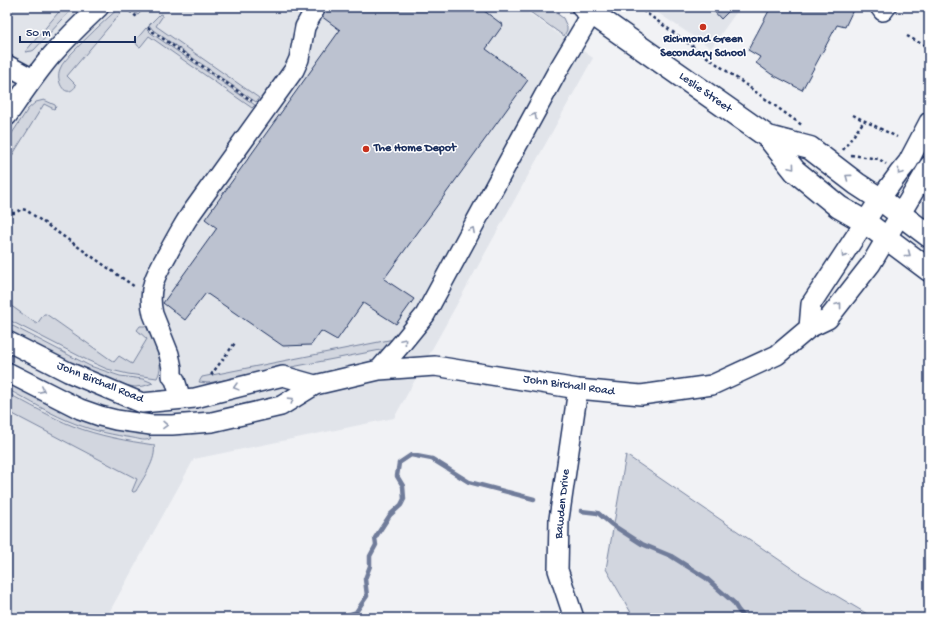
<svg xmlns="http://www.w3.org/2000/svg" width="936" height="625" viewBox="0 0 936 625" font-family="'Gochi Hand',sans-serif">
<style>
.built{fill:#e1e4ea}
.green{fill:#d2d6df;stroke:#76829e}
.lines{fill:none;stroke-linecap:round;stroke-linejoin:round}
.stream{stroke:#707c9a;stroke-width:4.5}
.building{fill:#bcc2d0;stroke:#1b2f5e}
.minor-casing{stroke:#1b2f5e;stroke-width:22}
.major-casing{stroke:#1b2f5e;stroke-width:25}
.path{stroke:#1b2f5e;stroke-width:2.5;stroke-dasharray:3 3;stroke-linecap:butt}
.minor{stroke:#fff;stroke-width:19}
.major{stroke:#fff;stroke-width:22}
.oneway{stroke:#8d97ae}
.poi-dot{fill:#c8321e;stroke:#fff;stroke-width:1.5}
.labels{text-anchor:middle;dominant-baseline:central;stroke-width:3;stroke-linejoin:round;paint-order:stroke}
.poi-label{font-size:12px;font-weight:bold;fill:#1b2f5e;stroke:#fff}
.street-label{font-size:12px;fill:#1b2f5e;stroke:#fff}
</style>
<rect width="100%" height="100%" fill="#f1f2f5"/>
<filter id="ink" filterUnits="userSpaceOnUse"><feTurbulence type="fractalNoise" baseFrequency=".025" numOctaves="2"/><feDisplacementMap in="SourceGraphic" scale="8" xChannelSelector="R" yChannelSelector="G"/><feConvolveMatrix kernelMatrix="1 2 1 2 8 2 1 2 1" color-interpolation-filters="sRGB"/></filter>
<g filter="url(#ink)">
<path class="built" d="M7,7H520L593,58L394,418L194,459L106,618H7Z
M649,7H740L711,48Z"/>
<path class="green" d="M63,7H74L34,50L32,51L25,52Z
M120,7H122L124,9L67,76L75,84L76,86C65,101 55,80 60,69C62,63 67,59 71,54C87,37 102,23 120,7Z
M127,7H146L138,15Z
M523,7H548L563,18L567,27V30L564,36Z
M160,14L162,15V17L156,26L259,98L256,102L153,30L149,25Z
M146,28L151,33L255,105L252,108L149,36L141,46L140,47L138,46L136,43V40Z
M44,100L55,105L56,107L54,109L44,104L7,164V141L28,109L36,102Z
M7,303L37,324L44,314H46L114,362L119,356L132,364L147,339L137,330L140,326H145L147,328C153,343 166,362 157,378L128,374L107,369L87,360L7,319Z
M7,323L90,366L120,376L143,379L153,383L144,386L135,387L119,384L83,371L7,331Z
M399,338L391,348L208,383L199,382L202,377Z
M7,381L145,433L151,438C146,442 139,439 133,438C114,435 94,431 76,424C52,415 30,401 7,389Z
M7,393C29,404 50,417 73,426C99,436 127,441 154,445C157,460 143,478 136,491L134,492H133L132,491L137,479L7,411Z
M626,455L803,576L874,618H634L606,569Z"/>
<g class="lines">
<path class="stream" d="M581,511L598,513L611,524L642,544L671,556L706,578L733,602L738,610L745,618
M339,618L356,612L367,596L365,579L370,566V556L376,545L375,538L390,515L401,505L404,499L403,486L397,476L399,463L411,455L432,459L469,482L534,499"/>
</g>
<path class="building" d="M328,7H479L503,25L486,49L528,80L384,279L414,299L396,324L363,303L337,340L321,331L311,345L283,346L206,293L185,320L163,303L217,228L205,219L340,30L321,16Z
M710,7H733L721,19Z
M771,7H847L853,10L845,27L837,25L802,90L771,74L756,63L760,57L748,50Z"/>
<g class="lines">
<g class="minor-casing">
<path id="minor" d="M880,7L883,11L886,7
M7,65L33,79
M7,116C21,96 35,75 51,56C66,39 82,23 99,7
M809,328L811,304L880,199L899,173L908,162L929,122
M7,341L68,372L142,403L195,398L283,376L315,385
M379,370L403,342L425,315L557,72L592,13
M7,372L80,409L100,416L116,420L151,425H172L212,422L281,406L315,385L379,370L435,366L578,389L641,395L712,385L777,355L809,328L828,319L871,264L929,166
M181,399L175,380L172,376V368L169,354L153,314C147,289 156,274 168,253C175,240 182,227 190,215L294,70L299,59L305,27L316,7
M574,618L558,570L559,519L578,389"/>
</g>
<g class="major-casing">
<path id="major" d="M583,7L768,137L795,171L839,207L865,222L929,270
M768,137L810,148L857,184L880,199L929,236"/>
</g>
<path class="path" d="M125,7L137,17
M638,7L803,126
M148,27L152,31L252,101
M907,36L929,48
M853,115L897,137
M843,150L864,121
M851,155L879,159L886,164
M12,213H15L22,209L26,210L135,287
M211,375L235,343"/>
<use href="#minor" class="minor"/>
<use href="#major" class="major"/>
</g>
<defs><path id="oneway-chevron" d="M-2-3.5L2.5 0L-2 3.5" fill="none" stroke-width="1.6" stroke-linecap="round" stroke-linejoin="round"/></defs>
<g class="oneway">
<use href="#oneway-chevron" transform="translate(534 116) rotate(-62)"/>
<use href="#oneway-chevron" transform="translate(792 167) rotate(50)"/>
<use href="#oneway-chevron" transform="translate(900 172) rotate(128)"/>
<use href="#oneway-chevron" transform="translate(848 177) rotate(-143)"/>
<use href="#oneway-chevron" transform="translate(472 230) rotate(-62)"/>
<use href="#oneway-chevron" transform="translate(908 254) rotate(37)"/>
<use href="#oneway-chevron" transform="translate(844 255) rotate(124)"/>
<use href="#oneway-chevron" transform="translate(839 305) rotate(-53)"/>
<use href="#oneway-chevron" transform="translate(404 341) rotate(-50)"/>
<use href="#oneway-chevron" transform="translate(236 387) rotate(165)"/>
<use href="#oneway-chevron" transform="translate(42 390) rotate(27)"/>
<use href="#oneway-chevron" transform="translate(291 400) rotate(-33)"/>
<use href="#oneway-chevron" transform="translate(165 425) rotate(1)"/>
</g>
</g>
<g class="poi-dot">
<circle cx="703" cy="27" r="4"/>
<circle cx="366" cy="149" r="4"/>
</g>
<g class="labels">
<g class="poi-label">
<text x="703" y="40">Richmond Green<tspan x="703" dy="14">Secondary School</tspan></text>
<text x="374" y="149" text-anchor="start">The Home Depot</text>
</g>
<g class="street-label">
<text transform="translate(705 93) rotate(35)">Leslie Street</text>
<text transform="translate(100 383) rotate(22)">John Birchall Road</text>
<text transform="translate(569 386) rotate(8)">John Birchall Road</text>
<text transform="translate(563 504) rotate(-84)">Bawden Drive</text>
</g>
</g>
<rect width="936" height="625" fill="none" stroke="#fff" stroke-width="24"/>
<rect x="12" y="12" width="912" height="601" fill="none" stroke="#1b2f5e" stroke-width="1.5" filter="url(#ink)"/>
<path d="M20 36v6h115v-6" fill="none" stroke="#1b2f5e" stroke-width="2"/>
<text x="26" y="36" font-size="12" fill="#1b2f5e" stroke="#ffffff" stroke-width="3" paint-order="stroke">50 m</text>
</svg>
